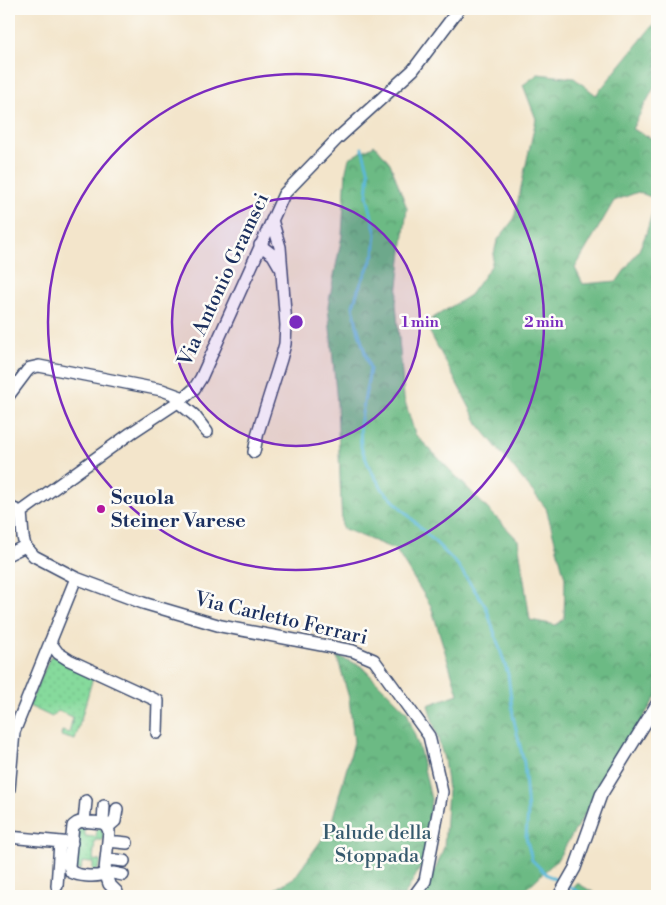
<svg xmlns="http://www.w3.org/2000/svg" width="666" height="905" viewBox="0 0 666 905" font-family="'Libre Bodoni',serif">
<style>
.grass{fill:url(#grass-dots);stroke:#50847d}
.forest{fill:url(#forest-crowns);stroke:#447471;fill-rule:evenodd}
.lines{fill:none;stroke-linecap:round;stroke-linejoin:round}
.stream{stroke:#5ab8d8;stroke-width:3}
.minor-casing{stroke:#3b4a6e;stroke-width:14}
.minor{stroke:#fff;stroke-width:11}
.ring{fill:none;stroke:#7b2cbf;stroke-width:2.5}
.poi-dot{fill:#b5179e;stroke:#fdfcf7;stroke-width:2}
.labels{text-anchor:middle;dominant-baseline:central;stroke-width:5;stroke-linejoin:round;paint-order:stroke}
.street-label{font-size:20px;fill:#1b2f5e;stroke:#fdfcf7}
.poi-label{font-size:20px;font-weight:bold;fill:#1b2f5e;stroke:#fdfcf7;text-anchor:start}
.park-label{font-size:20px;fill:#365a6e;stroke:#fdfcf7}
.centre{fill:#7b2cbf;stroke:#fdfcf7;stroke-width:2.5}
.ring-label{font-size:15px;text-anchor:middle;font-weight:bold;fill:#7b2cbf;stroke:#fdfcf7;stroke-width:5;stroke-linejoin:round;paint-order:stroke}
</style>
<defs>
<pattern id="grass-dots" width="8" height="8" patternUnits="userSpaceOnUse" patternTransform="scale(1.25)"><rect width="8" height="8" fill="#86da9c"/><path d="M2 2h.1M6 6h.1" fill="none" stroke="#73bb89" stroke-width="1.8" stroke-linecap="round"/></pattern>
<pattern id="forest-crowns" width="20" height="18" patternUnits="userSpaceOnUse" patternTransform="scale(1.25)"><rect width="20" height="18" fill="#6cba84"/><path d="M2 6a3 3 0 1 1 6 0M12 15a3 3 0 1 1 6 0" fill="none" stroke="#58986f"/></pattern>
</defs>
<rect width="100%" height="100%" fill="#fdfcf7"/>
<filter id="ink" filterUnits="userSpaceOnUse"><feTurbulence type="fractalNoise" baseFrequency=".02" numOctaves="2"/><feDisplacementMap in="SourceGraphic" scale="10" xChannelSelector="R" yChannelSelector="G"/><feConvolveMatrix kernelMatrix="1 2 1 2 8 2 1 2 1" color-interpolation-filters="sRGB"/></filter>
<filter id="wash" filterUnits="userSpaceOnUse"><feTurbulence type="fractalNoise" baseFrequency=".0096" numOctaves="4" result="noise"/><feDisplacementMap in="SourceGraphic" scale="20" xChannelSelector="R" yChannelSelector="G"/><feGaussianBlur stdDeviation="1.12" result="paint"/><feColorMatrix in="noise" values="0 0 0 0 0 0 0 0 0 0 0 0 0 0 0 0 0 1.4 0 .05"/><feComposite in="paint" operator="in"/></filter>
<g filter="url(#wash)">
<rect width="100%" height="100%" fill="#f3e5cb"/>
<path class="grass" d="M52,656L63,660L93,677L75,740L61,736L62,731L69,733L73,717L58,711L52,717L29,706L50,657Z
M81,827L85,828V836L96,837L97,828H101L103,832V840H95L93,860L101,861L98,870L93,871V863L82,862L81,870L75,869L74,864L77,832Z"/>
<path class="forest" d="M657,20V82L632,129L657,141V695L557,860L527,888L514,896H421L434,873L444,847L448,791L444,759L428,705L458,694L431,606L396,550L342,528L337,403L328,306L342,236L346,171L349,158L375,145L390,163L407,208L396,303L404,398L415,434L518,540L530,620L556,625L564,619L565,578L546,508L480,427L425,323L470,295L491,266L497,241L514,219L536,119L523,85L538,74L574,78L596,95ZM638,192L656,199L646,234L639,250L617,281L583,284L575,268L614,201Z
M337,656L361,666L407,712L420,751L431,799L426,858L404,896H263L295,877L330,828L354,742L349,698Z
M577,883L600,896H572L570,895Z"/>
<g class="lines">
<path class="stream" d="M362,148L369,172L367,196L376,234L374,254L358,290L353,306L357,326L370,369L360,425L361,447L370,469L383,490L457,564L486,607L508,674L513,716L524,763L528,812L526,837L532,860L546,874L562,883
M568,886L587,896"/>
</g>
</g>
<g filter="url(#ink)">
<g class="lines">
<g class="minor-casing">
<path id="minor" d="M260,245L273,255L280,267
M9,395L27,371L30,368L39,366L162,390L184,398
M178,402L194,415L207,432
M254,452L258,432L281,359L285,344L286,325L280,247L272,220
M9,507L21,512
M9,554L25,546
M50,642L58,653L69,660L158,701L157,733
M9,789L14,732L76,578
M82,821L102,823L106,825L109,831L105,870L102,875C93,877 79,876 71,872L69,866L73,826L77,823Z
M84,822L86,801
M103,823L104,806
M108,827L115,821L117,809
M9,837L72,843
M108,841L127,843
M106,859L124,861
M103,873L106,875L109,884L117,892
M106,875L113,873L123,875
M57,886L60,842
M414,896L425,881L442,792L429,736L374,660L353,651L221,626L143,603L76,578L34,556L25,546L23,537L21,512L131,433L184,398L194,389L201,378L284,194L338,138L413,70L459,9
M559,896L575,868L601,795L657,704"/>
</g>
<use href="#minor" class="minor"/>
</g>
</g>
<circle cx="296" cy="322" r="124" fill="#7b2cbf" fill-opacity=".12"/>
<g class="ring">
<circle cx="296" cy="322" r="124"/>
<circle cx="296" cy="322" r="248"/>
</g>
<circle class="poi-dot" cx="101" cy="509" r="5"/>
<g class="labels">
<g class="street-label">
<text transform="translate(224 280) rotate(-65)">Via Antonio Gramsci</text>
<text transform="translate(281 619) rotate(13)">Via Carletto Ferrari</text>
</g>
<g class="poi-label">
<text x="111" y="498">Scuola<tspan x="111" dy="23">Steiner Varese</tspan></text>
</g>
<g class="park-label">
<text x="377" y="833">Palude della<tspan x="377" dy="23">Stoppada</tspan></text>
</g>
</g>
<circle cx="296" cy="322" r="8" class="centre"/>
<g class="ring-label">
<text x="420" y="327">1 min</text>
<text x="544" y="327">2 min</text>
</g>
<rect width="666" height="905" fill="none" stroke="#fdfcf7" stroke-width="30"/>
</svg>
